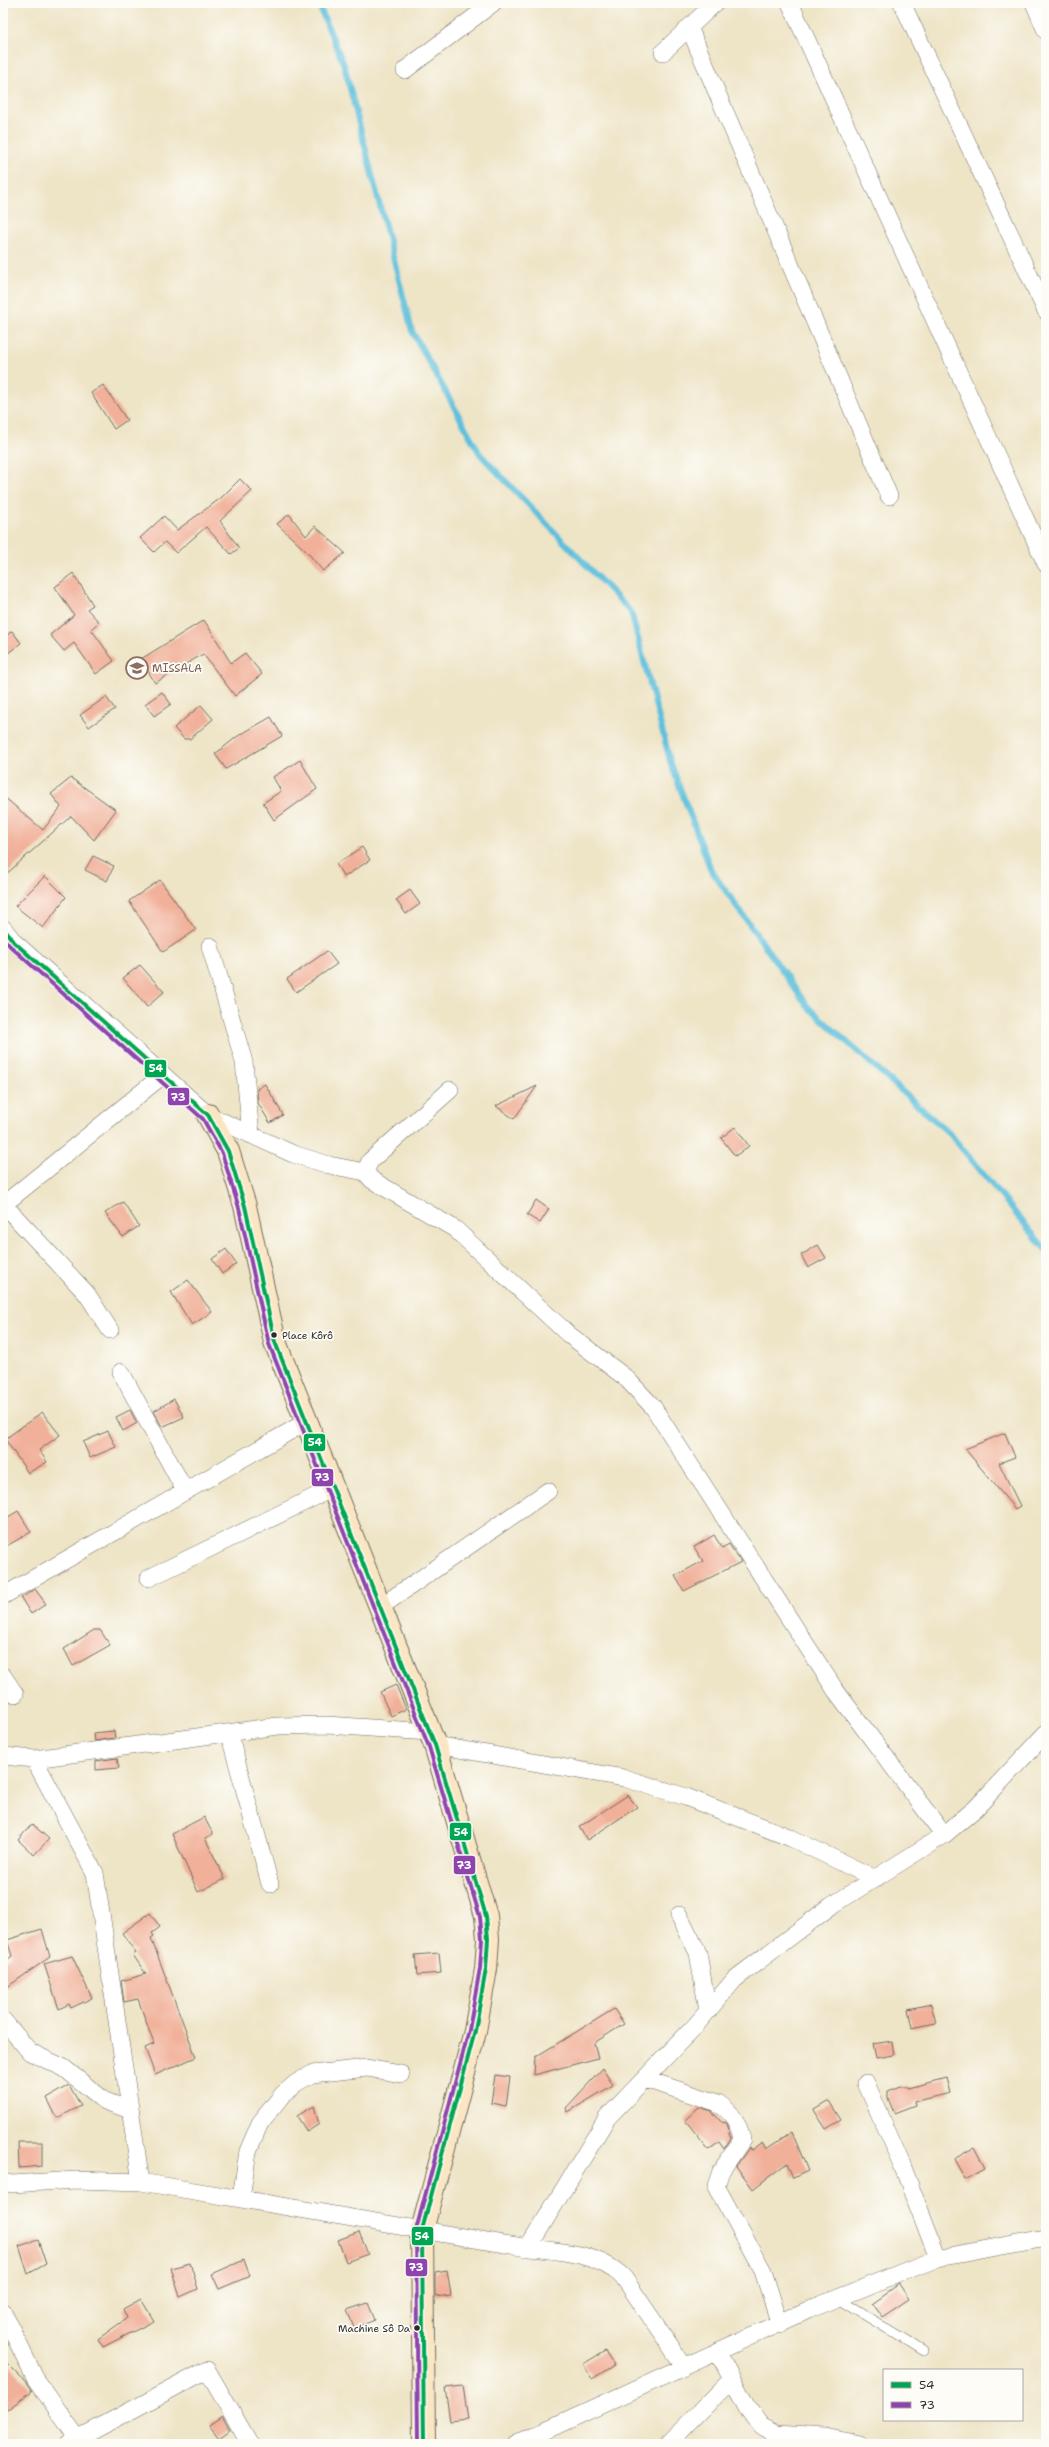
<svg xmlns="http://www.w3.org/2000/svg" width="1049" height="2447" viewBox="0 0 1049 2447" font-family="'Shantell Sans',sans-serif">
<style>
.lines{fill:none;stroke-linecap:round;stroke-linejoin:round}
.stream{stroke:#5ec0dc;stroke-width:6}
.building{fill:#f1b099}
.lane-casing{stroke:#6f6c61;stroke-width:10}
.street-casing{stroke:#6f6c61;stroke-width:18}
.secondary-casing{stroke:#6f6c61;stroke-width:24}
.lane{stroke:#fff;stroke-width:9}
.street{stroke:#fff;stroke-width:17}
.secondary{stroke:#fbe6c3;stroke-width:22}
.bus-1-casing{stroke:#fdfcf7;stroke-width:7}
.bus-2-casing{stroke:#fdfcf7;stroke-width:7}
.bus-1{stroke:#00a651;stroke-width:4}
.bus-2{stroke:#8e44ad;stroke-width:4}
.bus-dot{fill:#2b2b2b;stroke:#fdfcf7;stroke-width:1.5}
.labels{text-anchor:middle;dominant-baseline:central;stroke-width:3.5;stroke-linejoin:round;paint-order:stroke}
.bus-label{font-size:10px;fill:#2b2b2b;stroke:#fdfcf7;text-anchor:start}
.education-label{font-size:11px;fill:#785e54;stroke:#fdfcf7;text-anchor:start}
.line-badge{stroke:#fdfcf7;stroke-width:1.5}
.badge-label{font-size:11px;text-anchor:middle;font-weight:bold;fill:#fff}
</style>
<rect width="100%" height="100%" fill="#fdfcf7"/>
<filter id="ink" filterUnits="userSpaceOnUse"><feTurbulence type="fractalNoise" baseFrequency=".025" numOctaves="2"/><feDisplacementMap in="SourceGraphic" scale="8" xChannelSelector="R" yChannelSelector="G"/><feConvolveMatrix kernelMatrix="1 2 1 2 8 2 1 2 1" color-interpolation-filters="sRGB"/></filter>
<filter id="wash" filterUnits="userSpaceOnUse"><feTurbulence type="fractalNoise" baseFrequency=".012" numOctaves="4" result="noise"/><feDisplacementMap in="SourceGraphic" scale="16" xChannelSelector="R" yChannelSelector="G"/><feGaussianBlur stdDeviation="0.9" result="paint"/><feColorMatrix in="noise" values="0 0 0 0 0 0 0 0 0 0 0 0 0 0 0 0 0 1.4 0 .05"/><feComposite in="paint" operator="in"/></filter>
<g filter="url(#wash)">
<rect width="100%" height="100%" fill="#eee4c6"/>
<g class="lines">
<path class="stream" d="M318,3L344,65L412,331L480,454L631,612L671,764L711,870L808,1007L951,1135L1046,1250"/>
</g>
<g id="blocks">
<path class="building" d="M103,385L127,420L114,429L91,393Z
M240,479L252,491L220,521L239,548L231,554L206,527L176,553L165,542L154,552L140,538L164,516L177,530L221,498Z
M289,514L306,536L315,526L345,553L323,571L307,552L277,524Z
M73,573L93,605L87,609L99,622L91,629L114,661L96,674L74,643L64,651L50,635L74,615L55,587Z
M204,620L231,663L245,653L262,674L235,696L203,654L155,683L141,659Z
M12,631L21,643L3,657V638Z
M162,692L171,704L154,716L145,704Z
M106,697L115,709L89,727L80,715Z
M201,705L213,719L190,739H184L174,728Z
M271,717L282,736L226,769L215,754L238,736Z
M300,760L317,789L274,820L263,803L281,791L273,777Z
M71,778L116,810L94,840L71,816L3,877V796L43,830L61,807L51,794Z
M362,847L370,860L344,877L336,864Z
M93,856L114,866L107,881L85,870Z
M45,876L66,897L43,928L15,906Z
M160,880L196,930L163,952L129,901Z
M410,890L420,904L406,914L396,900Z
M327,951L337,964L296,992L287,979Z
M140,965L164,992L147,1007L123,978Z
M265,1084L283,1115L270,1123L258,1103L257,1089Z
M537,1086L514,1119L496,1106Z
M735,1127L749,1146L735,1156L721,1138Z
M536,1200L549,1209L540,1223L527,1215Z
M123,1202L139,1226L123,1237L105,1213Z
M818,1245L826,1258L808,1268L801,1255Z
M226,1249L236,1264L222,1274L212,1259Z
M188,1280L212,1312L192,1325L171,1292Z
M174,1399L184,1417L162,1427L154,1411Z
M130,1410L137,1423L123,1431L116,1417Z
M42,1412L60,1435L39,1450L47,1462L28,1473L5,1439Z
M108,1431L116,1447L90,1458L83,1442Z
M1005,1433L1015,1457L999,1463L1020,1506L1015,1509L965,1449Z
M18,1511L31,1532L3,1548V1520Z
M714,1535L722,1548L729,1544L741,1562L684,1591L675,1576L703,1561L694,1547Z
M35,1589L46,1604L31,1614L21,1598Z
M94,1630H100L110,1645L73,1666L64,1649Z
M396,1685L406,1709L391,1716L380,1692Z
M114,1731L115,1738L94,1741L93,1733Z
M117,1758L119,1768L96,1770V1761Z
M628,1795L637,1807L587,1840L579,1827Z
M204,1817L213,1834L205,1838L225,1879L198,1892L172,1834Z
M32,1824L49,1839L34,1855L18,1840Z
M150,1913L160,1927L152,1933L154,1936L151,1938L196,2057L155,2075L145,2048L154,2044L138,1999L124,2002L121,1981L146,1974L133,1955L136,1953L122,1933Z
M42,1929L50,1957L3,1990V1963L12,1956L7,1940Z
M439,1953L441,1973L417,1975L415,1955Z
M72,1956L92,1998L71,2008L69,2004L59,2009L44,1964Z
M931,2004L936,2023L912,2028L908,2009Z
M614,2009L624,2024L594,2043L598,2058L534,2075L535,2057Z
M892,2041L894,2055L876,2058L873,2044Z
M603,2068L613,2085L568,2112L566,2108Z
M495,2075L510,2077L506,2106L491,2103Z
M946,2078L950,2093L914,2102L915,2105L894,2113L888,2098V2091L901,2086H908V2088Z
M69,2085L81,2106L57,2118L47,2098Z
M829,2101L841,2120L826,2129L814,2110Z
M314,2106L319,2124L307,2132L297,2116Z
M699,2107L712,2111L722,2123L724,2122L726,2124L731,2138L724,2149L719,2142L709,2150L685,2120Z
M792,2132L808,2171L793,2178L787,2163L753,2189L736,2166L749,2148L751,2151L762,2143L766,2149Z
M18,2142H42V2166L19,2168Z
M975,2147L986,2168L965,2179L954,2159Z
M359,2232L368,2254L346,2262L338,2240Z
M38,2240L46,2264L28,2274L19,2246Z
M244,2260L250,2276L219,2289L212,2274Z
M190,2263L198,2289L180,2297L171,2268Z
M447,2270L451,2295L435,2297V2272Z
M899,2284L909,2299L882,2317L872,2303Z
M141,2299L154,2321L103,2347L98,2339L127,2318L123,2309Z
M368,2303L375,2320L354,2328L347,2310Z
M605,2351L614,2365L592,2379L583,2364Z
M3,2359L25,2381L32,2391L3,2413Z
M463,2386L468,2419L450,2421L445,2388Z
M222,2416L230,2430L219,2438L209,2425Z"/>
</g>
</g>
<g filter="url(#ink)">
<use href="#blocks" fill-opacity="0" stroke="#6f6c61" stroke-width="1"/>
<g class="lines">
<g class="lane-casing">
<path id="lane" d="M837,2298L923,2351"/>
</g>
<g class="street-casing">
<path id="street" d="M790,3L1046,564
M902,3L1046,311
M1034,3L1046,31
M689,27L889,496
M663,52L715,3
M405,70L493,3
M3,928L14,942L208,1115L293,1154L329,1165L365,1172
M210,946L244,1062L251,1135
M450,1090L370,1161L365,1172L372,1180L455,1229L568,1334L626,1378L653,1407L836,1691L944,1835
M3,1205L163,1075
M4,1205L87,1294L110,1330
M121,1372L185,1491
M149,1578L333,1488
M3,1596L306,1422
M380,1607L548,1491
M3,1676L15,1694
M229,1733L270,1884
M435,1745L624,1778L686,1797L791,1838L876,1879
M3,1756L34,1759L278,1726L327,1725L429,1732
M34,1759L95,1873L141,2182
M679,1915L698,1953L708,2011
M3,2020L30,2052L64,2068L105,2101L130,2110
M645,2079L718,2103C732,2112 739,2123 742,2140L721,2171L716,2186L763,2271L780,2325
M866,2083L902,2165L938,2258
M3,2182L12,2184L76,2180L141,2182L528,2248C562,2251 600,2254 624,2278L684,2366
M241,2198L248,2151L260,2123L283,2094L296,2083L312,2074L367,2068L401,2074
M528,2248L607,2118L695,2026L735,1979L831,1906L944,1835L976,1808L1046,1733
M3,2312L35,2378L78,2439
M717,2351L747,2407L761,2426L777,2434L826,2437L859,2444
M68,2444L207,2370L250,2444
M516,2444L808,2310L938,2258L1046,2238
M668,2444L732,2379"/>
</g>
<g class="secondary-casing">
<path id="secondary" d="M208,1115L228,1151L245,1206L275,1342L435,1745L486,1916L488,1939L486,1969L475,2031L422,2230L424,2444"/>
</g>
<use href="#lane" class="lane"/>
<use href="#street" class="street"/>
<use href="#secondary" class="secondary"/>
<g class="bus-1-casing">
<path id="bus-1" d="M3,928L14,942L208,1115L228,1151L245,1206L275,1342L435,1745L486,1916L488,1939L486,1969L475,2031L422,2230L424,2444"/>
</g>
<g class="bus-2-casing">
<path id="bus-2" d="M3,938L10,946L203,1119L222,1153L239,1208L269,1344L429,1747L480,1917L482,1939L480,1968L469,2030L416,2230L418,2444"/>
</g>
<use href="#bus-1" class="bus-1"/>
<use href="#bus-2" class="bus-2"/>
</g>
</g>
<defs>
<g id="school-ring" transform="scale(1.15)"><circle r="9.5" fill="#fdfcf7" stroke="#8d6e63" stroke-width="1.5"/><path d="M0-5L7-2L0 1L-7-2ZM-4 1L0 2.5L4 1V4Q0 6-4 4Z" fill="#8d6e63"/></g>
</defs>
<g fill-rule="evenodd">
<use href="#school-ring" x="137" y="668"/>
</g>
<g class="bus-dot">
<circle cx="274" cy="1335" r="3.5"/>
<circle cx="417" cy="2328" r="3.5"/>
</g>
<g class="labels">
<g class="bus-label">
<text x="282" y="1335">Place Kôrô</text>
<text x="410" y="2328" text-anchor="end">Machine Sô Da</text>
</g>
<g class="education-label">
<text x="152" y="668">MISSALA</text>
</g>
</g>
<g class="line-badge">
<rect x="144" y="1059" width="23" height="19" rx="4" fill="#00a651"/>
<rect x="167" y="1087" width="23" height="19" rx="4" fill="#8e44ad"/>
<rect x="303" y="1433" width="23" height="19" rx="4" fill="#00a651"/>
<rect x="311" y="1468" width="23" height="19" rx="4" fill="#8e44ad"/>
<rect x="449" y="1822" width="23" height="19" rx="4" fill="#00a651"/>
<rect x="453" y="1855" width="23" height="20" rx="4" fill="#8e44ad"/>
<rect x="411" y="2226" width="23" height="20" rx="4" fill="#00a651"/>
<rect x="405" y="2258" width="23" height="19" rx="4" fill="#8e44ad"/>
</g>
<g class="badge-label">
<text x="156" y="1072">54</text>
<text x="178" y="1101">73</text>
<text x="315" y="1446">54</text>
<text x="322" y="1481">73</text>
<text x="461" y="1836">54</text>
<text x="464" y="1869">73</text>
<text x="422" y="2240">54</text>
<text x="416" y="2271">73</text>
</g>
<rect width="1049" height="2447" fill="none" stroke="#fdfcf7" stroke-width="16"/>
<rect x="883" y="2369" width="140" height="52" fill="#fdfcf7" stroke="#a9a8a5"/>
<rect x="891" y="2382" width="20" height="6" fill="#00a651" stroke="#a9a8a5"/>
<text x="919" y="2389" font-size="12" fill="#2b2b2b">54</text>
<rect x="891" y="2402" width="20" height="6" fill="#8e44ad" stroke="#a9a8a5"/>
<text x="919" y="2409" font-size="12" fill="#2b2b2b">73</text>
</svg>
